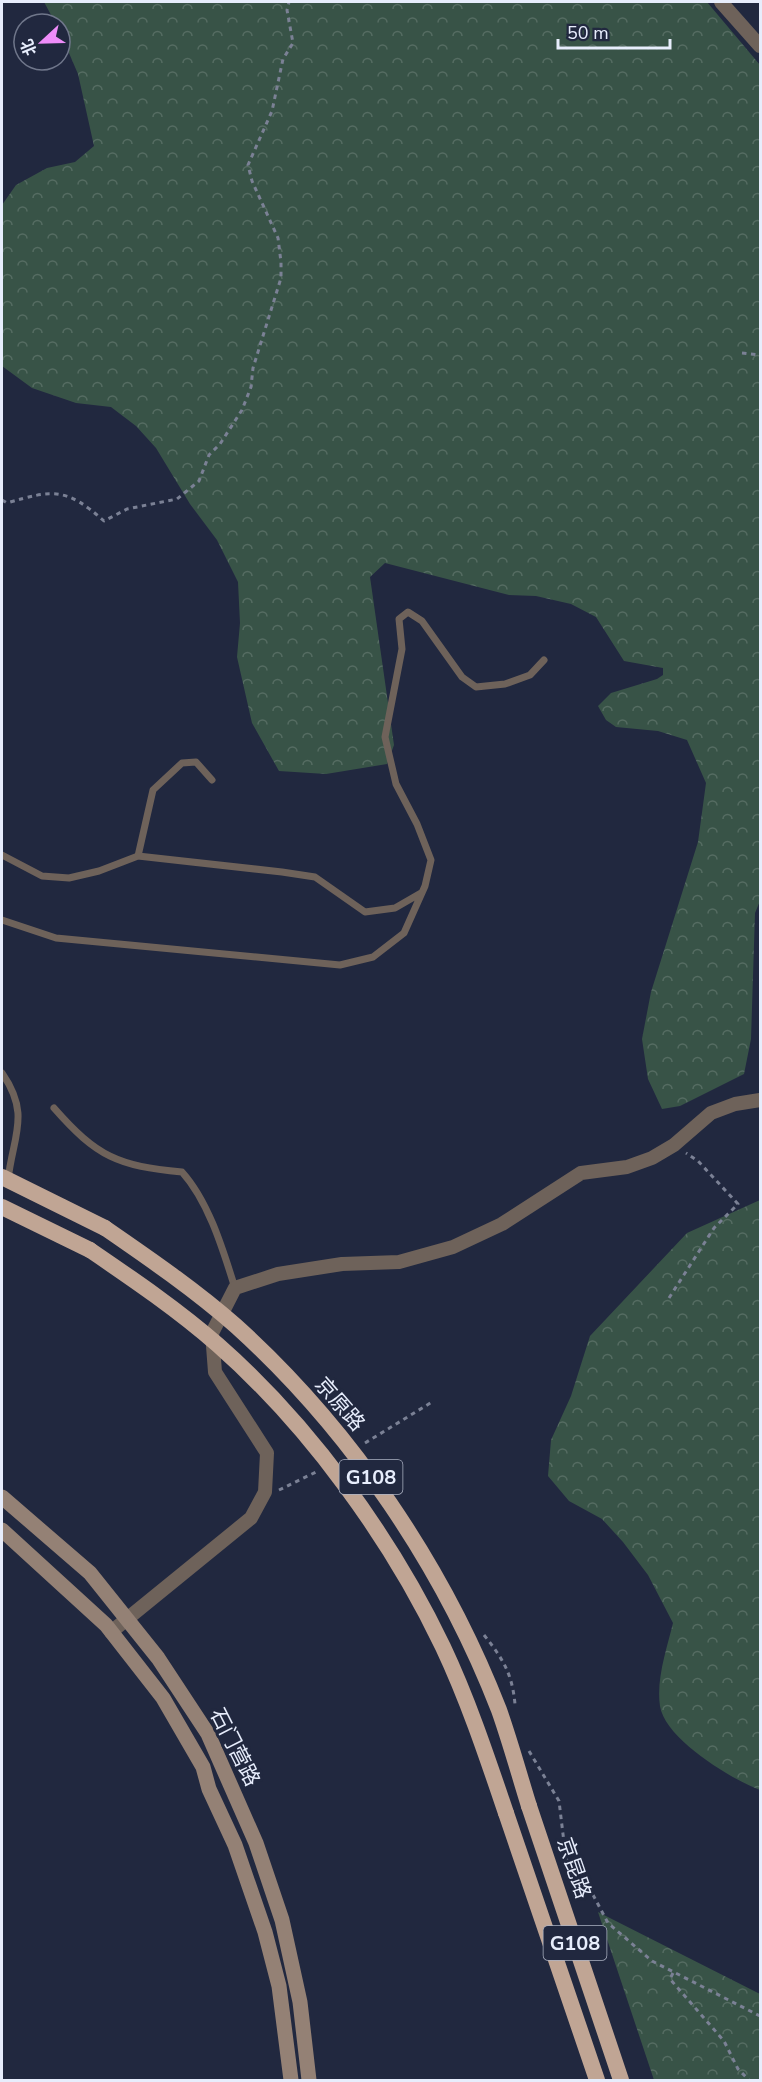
<svg xmlns="http://www.w3.org/2000/svg" width="762" height="2082" viewBox="0 0 762 2082" font-family="'Nunito Sans','Noto Sans SC',sans-serif">
<style>
.forest{fill:url(#forest-crowns)}
.lines{fill:none;stroke-linecap:round;stroke-linejoin:round}
.path{stroke:#7b8195;stroke-width:3;stroke-dasharray:4.5 4.5;stroke-linecap:butt}
.service{stroke:#6e625a;stroke-width:7}
.minor{stroke:#6e625a;stroke-width:14}
.secondary{stroke:#948175;stroke-width:15}
.trunk{stroke:#c0a594;stroke-width:16}
.trunk-bridge{stroke:#c0a594;stroke-width:16}
.labels{text-anchor:middle;dominant-baseline:central;stroke-width:6;stroke-linejoin:round;paint-order:stroke}
.shield{fill:#21283f;stroke:#acb2c3;stroke-width:1.5}
.shield-label{font-size:20px;font-weight:bold;fill:#e7edfc}
.street-label{font-size:21px;fill:#e7edfc;stroke:#21283f}
</style>
<defs>
<pattern id="forest-crowns" width="20" height="18" patternUnits="userSpaceOnUse" patternTransform="scale(1.5)"><rect width="20" height="18" fill="#385347"/><path d="M2 6a3 3 0 1 1 6 0M12 15a3 3 0 1 1 6 0" fill="none" stroke="#556c62"/></pattern>
</defs>
<rect width="100%" height="100%" fill="#21283f"/>
<path class="forest" d="M44,2H707L760,65V901L755,913L751,1039L744,1074L680,1106L662,1109L648,1079L642,1039L651,992L698,842L706,783L687,740L658,731L616,727L606,720L598,706L611,693L657,679L663,675V668L624,661L596,617L571,604L536,596L509,595L385,563L370,577L394,745L387,764L326,774L279,771L252,723L237,657L240,623L238,582L217,540L190,504L156,448L136,426L111,407L76,403L32,388L2,366V205L16,185L47,168L75,162L94,146L78,74L60,32V24H56Z
M760,1200V1790C731,1779 665,1739 660,1706C656,1679 667,1648 673,1623L648,1575L623,1542L602,1519L569,1501L548,1476L551,1440L571,1396L590,1336L687,1233Z
M598,1912L760,1994V2080H654Z"/>
<g class="lines">
<path class="path" d="M742,353L760,355
M2,500L7,503C54,489 67,488 104,521L127,509L177,499L199,481L209,455L220,444L242,410L251,387L253,368L281,278V262L278,238L252,181L248,165L272,111L283,59L293,43L287,10L289,2
M669,1298L714,1228L738,1204L698,1161L686,1153
M365,1443L432,1402
M279,1490L316,1472
M484,1635C503,1659 512,1673 515,1704
M529,1751L559,1801L566,1859L584,1878L608,1923L652,1961L760,2016
M673,1973L670,1979L724,2041L738,2069L749,2080"/>
<path class="service" d="M2,855L42,876L69,878L99,871L138,856L282,872L315,877L365,912L395,908L421,893
M138,856L153,790L182,763L196,762L212,780
M2,920L56,938L340,965L373,957L404,933L425,886L431,860L417,824L396,784L385,737L402,649L399,619L408,612L422,621L462,677L476,687L505,684L530,675L544,660
M2,1073C31,1115 13,1135 8,1180
M54,1108C97,1157 118,1166 182,1172C209,1202 223,1250 235,1288"/>
<path class="minor" d="M721,2L760,46
M111,1632L251,1518L265,1492L267,1453L215,1372L212,1333L235,1288L278,1274L342,1264L399,1262L453,1247L502,1224L581,1173L627,1167L652,1158L674,1145L711,1113L735,1104L760,1100"/>
<path class="secondary" d="M2,1497L90,1573L158,1658L208,1734L256,1843L282,1920L300,2002L309,2080
M2,1530L106,1625L163,1698L203,1767L209,1789L235,1845L265,1932L279,1986L291,2080"/>
<path class="trunk" d="M2,1177L105,1228
M2,1207L90,1250
M529,1806L621,2080
M506,1813L597,2080"/>
<path class="trunk-bridge" d="M105,1228C150,1259 195,1290 236,1326C351,1430 443,1566 499,1710C510,1741 519,1774 529,1806
M90,1250C134,1280 178,1310 218,1345C309,1425 391,1538 443,1647C468,1700 487,1757 506,1813"/>
</g>
<g class="labels">
<g class="shield">
<rect x="339.5" y="1460" width="63" height="34" rx="4.5"/>
<rect x="543.5" y="1926" width="63" height="34" rx="4.5"/>
</g>
<g class="shield-label">
<text x="371" y="1477">G108</text>
<text x="575" y="1943">G108</text>
</g>
<g class="street-label">
<text transform="translate(340 1404) rotate(49)">京原路</text>
<text transform="translate(235 1747) rotate(63)">石门营路</text>
<text transform="translate(574 1868) rotate(71)">京昆路</text>
</g>
</g>
<rect width="762" height="2082" fill="none" stroke="#e7edfc" stroke-width="6"/>
<g transform="translate(42 42) rotate(248)"><circle r="28" fill="#21283f" stroke="#70778b" stroke-width="1.5"/>
<path d="M0-4.5L10 22L0 15L-10 22Z" fill="#ee8cf9"/>
<text y="-9" font-size="16" font-weight="bold" text-anchor="middle" fill="#e7edfc">北</text>
</g>
<path d="M558 39v9h112v-9" fill="none" stroke="#e7edfc" stroke-width="3"/>
<text x="567" y="39" font-size="18" fill="#e7edfc" stroke="#21283f" stroke-width="4.5" paint-order="stroke">50 m</text>
</svg>
